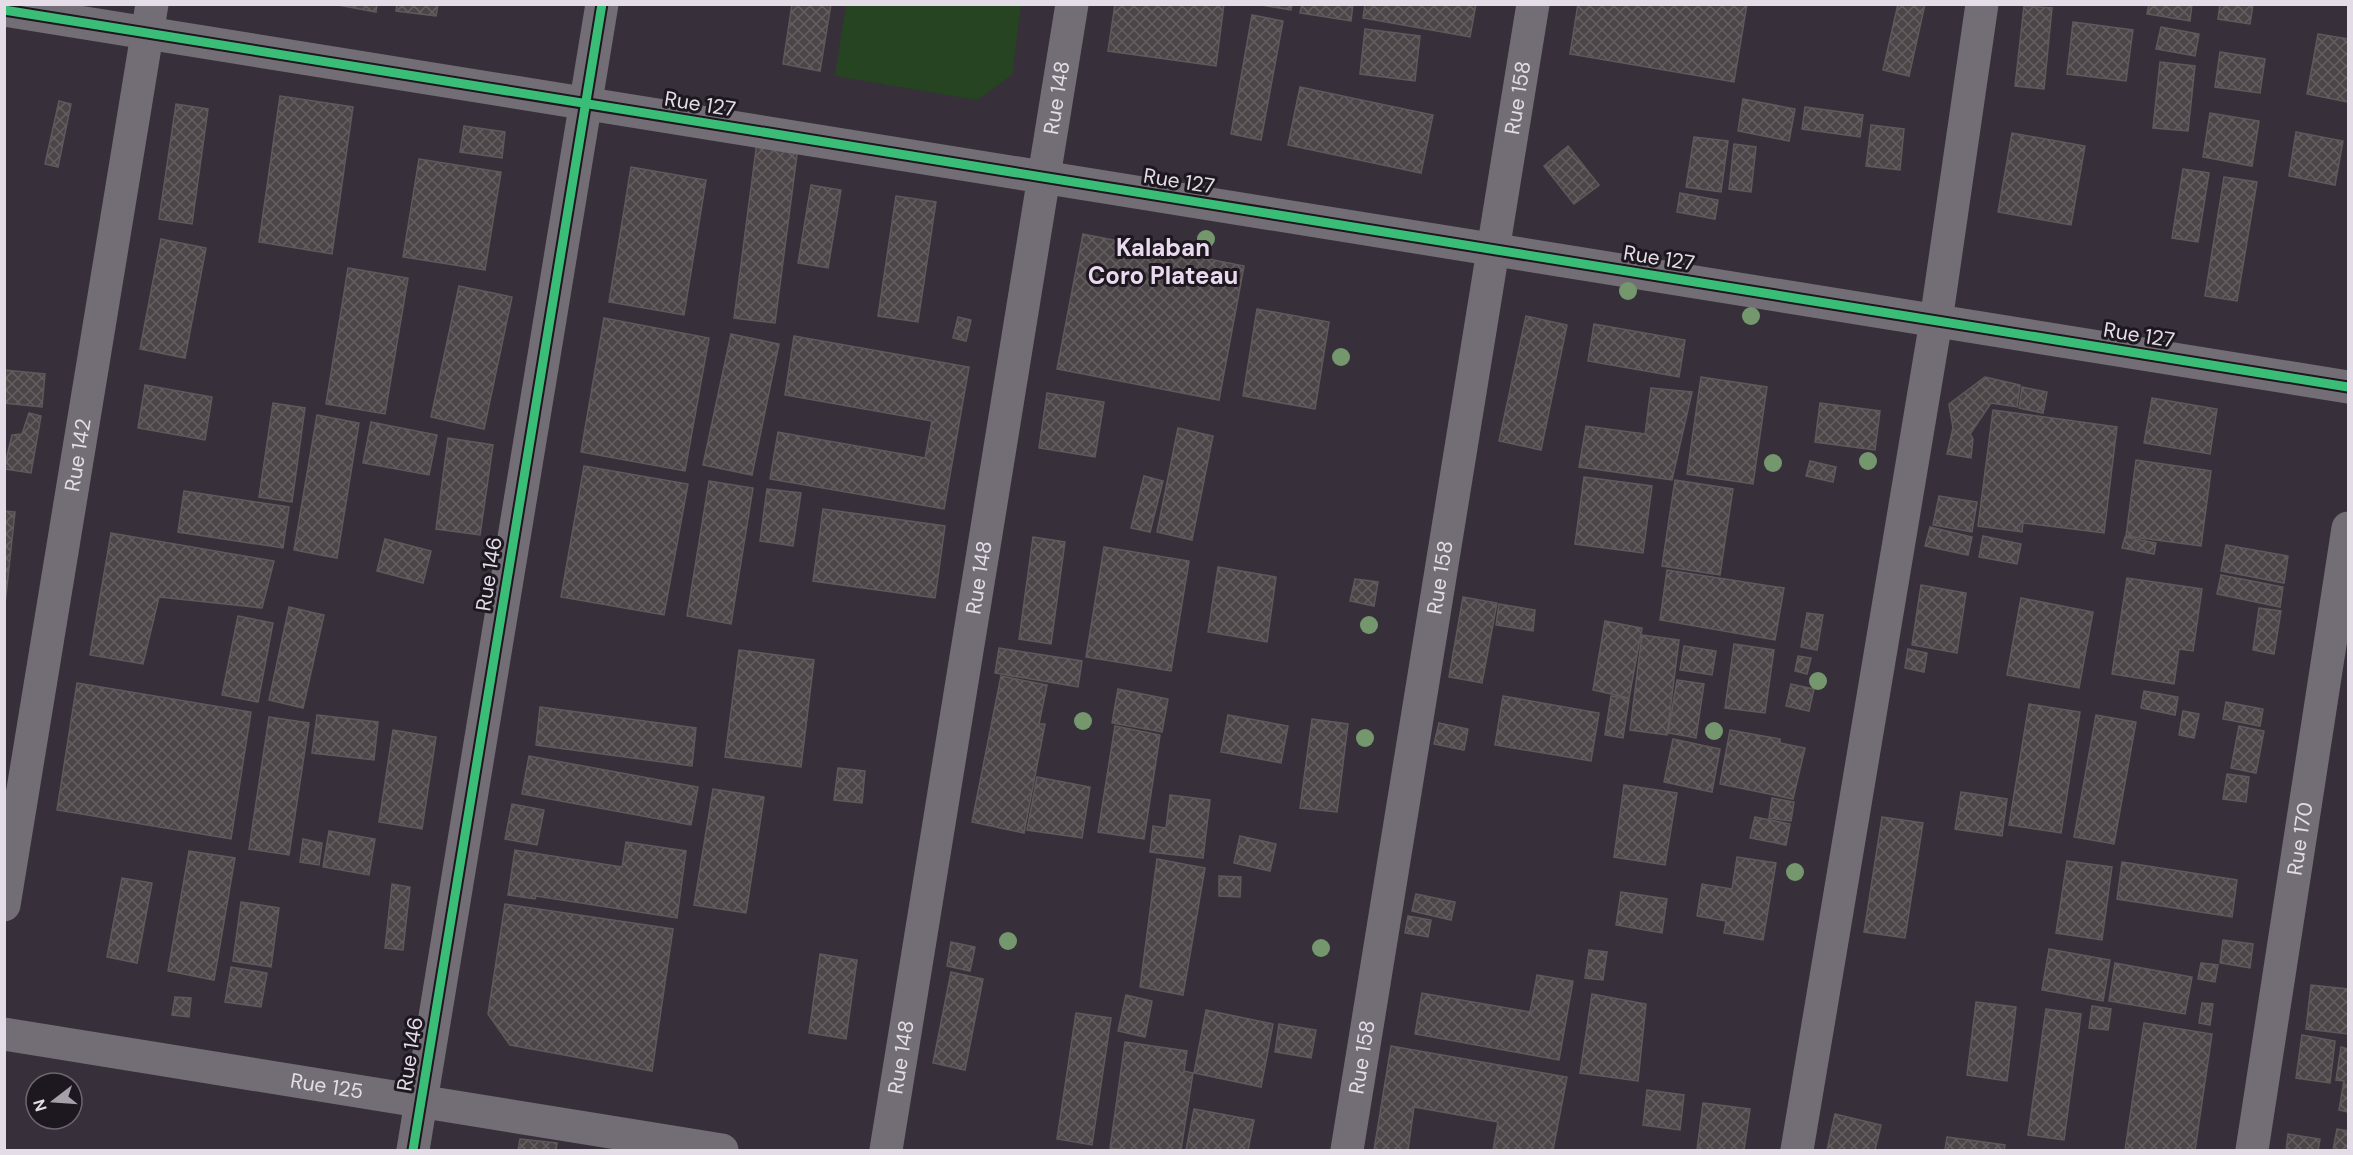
<svg xmlns="http://www.w3.org/2000/svg" width="2353" height="1155" viewBox="0 0 2353 1155" font-family="'DM Sans',sans-serif">
<style>
.pitch{fill:#274422}
.building{fill:url(#building-cross-hatch);stroke:#5f595b;stroke-width:1.5}
.lines{fill:none;stroke-linecap:round;stroke-linejoin:round}
.street{stroke:#736e76;stroke-width:33}
.cycleway-casing{stroke:#1d171f;stroke-width:13}
.cycleway{stroke:#3abd76;stroke-width:9}
.tree{fill:#74976e}
.labels{text-anchor:middle;dominant-baseline:central;stroke-width:6;stroke-linejoin:round;paint-order:stroke}
.street-label{font-size:21px;fill:#e4dce7;stroke:#1d171f}
.quarter-label{font-size:24px;font-weight:bold;fill:#eadaef;stroke:#1d171f}
</style>
<defs>
<pattern id="building-cross-hatch" width="8" height="8" patternUnits="userSpaceOnUse" patternTransform="scale(1.5)"><rect width="8" height="8" fill="#4c4547"/><path d="M0 0l8 8M0 8l8-8" fill="none" stroke="#665f62"/></pattern>
</defs>
<rect width="100%" height="100%" fill="#37303a"/>
<path class="pitch" d="M846,5H1021L1012,75L977,100L835,76Z"/>
<path class="building" d="M333,4H377L376,12Z
M397,4H438L436,16L396,11Z
M792,4H831L820,71L783,64Z
M1115,4H1224L1216,66L1108,51Z
M1255,4H1292L1291,10Z
M1302,4H1353L1351,21L1300,13Z
M1365,4H1476L1470,37L1363,18Z
M1578,4H1747L1734,82L1570,54Z
M1898,4H1925L1909,76L1883,70Z
M2149,4H2192L2190,21L2147,14Z
M2220,4H2253L2250,24L2218,19Z
M2024,6L2052,8L2044,89L2015,86Z
M1252,15L1283,21L1261,140L1231,134Z
M2073,22L2133,30L2126,81L2067,74Z
M2161,27L2199,34L2195,56L2156,49Z
M1365,29L1420,36L1415,81L1360,74Z
M2318,34L2348,39V102L2307,94Z
M2220,52L2265,59L2260,93L2215,87Z
M2160,62L2195,66L2188,131L2153,128Z
M1300,87L1433,115L1421,173L1288,145Z
M280,96L353,107L332,254L259,242Z
M1743,99L1795,109L1789,141L1738,131Z
M59,101L71,104L58,167L45,164Z
M176,104L208,109L192,224L159,219Z
M1805,107L1863,115L1860,137L1802,129Z
M2210,113L2259,121L2252,166L2203,157Z
M1871,125L1904,129L1900,170L1866,166Z
M464,126L505,132L502,158L460,152Z
M2296,132L2343,141L2335,185L2289,176Z
M2012,133L2085,146L2071,225L1998,212Z
M1694,137L1728,141L1721,192L1686,187Z
M757,142L798,147L775,323L734,318Z
M1734,144L1756,147L1751,192L1729,189Z
M1568,146L1599,185L1574,204L1544,166Z
M419,159L501,172L485,270L403,257Z
M631,167L706,180L684,315L609,302Z
M2183,169L2209,173L2198,242L2172,238Z
M2224,177L2257,182L2237,301L2205,296Z
M811,185L841,190L828,268L798,263Z
M1680,193L1718,200L1715,219L1677,212Z
M896,196L936,202L918,322L878,316Z
M1083,234L1244,266L1219,400L1057,369Z
M161,239L206,248L185,358L140,349Z
M348,268L408,278L385,414L326,404Z
M459,286L512,297L484,429L431,417Z
M1257,309L1329,322L1315,409L1243,396Z
M1526,316L1567,325L1541,450L1499,441Z
M958,317L971,320L966,341L953,338Z
M604,318L709,338L685,471L581,452Z
M1594,324L1685,340L1679,377L1588,361Z
M731,334L779,344L752,475L703,465Z
M794,336L969,367L944,509L770,479L778,432L925,458L932,421L785,395Z
M4,370L45,374L42,407L4,403Z
M1701,377L1767,387L1753,484L1687,474Z
M1985,377L2020,385L2017,407L1991,403L1970,434L1973,439L1971,458L1947,454L1953,428L1949,404Z
M145,385L212,397L205,440L138,428Z
M2022,387L2047,392L2043,413L2019,408Z
M1651,388L1692,392L1672,480L1579,467L1586,426L1645,434Z
M1047,393L1104,402L1095,457L1039,448Z
M2152,398L2217,409L2210,454L2144,443Z
M273,403L305,408L292,502L259,497Z
M1820,403L1880,411L1875,450L1815,442Z
M1993,410L2117,427L2104,533L2023,523L2022,532L1978,526Z
M29,413L41,416L31,473L4,469L12,435L22,434Z
M317,415L359,423L337,558L294,550Z
M371,422L437,435L429,475L363,463Z
M1178,428L1213,436L1192,540L1157,532Z
M448,438L493,445L480,535L436,529Z
M2136,460L2211,471L2201,546L2126,536Z
M1810,461L1836,467L1833,482L1806,476Z
M584,466L688,484L664,615L561,597Z
M1144,476L1163,481L1150,532L1131,528Z
M1584,477L1652,486L1643,553L1575,544Z
M1675,480L1733,489L1720,575L1662,566Z
M709,481L753,488L731,624L687,616Z
M767,489L801,493L793,546L760,541Z
M184,491L289,507L283,548L178,532Z
M1939,496L1977,502L1972,532L1933,525Z
M823,509L945,526L935,598L813,581Z
M4,511L15,512L5,604H4Z
M1930,527L1972,537L1968,555L1925,546Z
M111,533L274,561L262,608L159,597L143,664L90,655Z
M1983,536L2021,544L2017,564L1979,557Z
M1033,537L1065,542L1051,644L1019,639Z
M2125,537L2156,543L2154,554L2122,548Z
M385,539L431,551L423,583L377,571Z
M2226,545L2288,556L2284,583L2221,571Z
M1104,547L1189,561L1171,671L1086,657Z
M1218,567L1276,577L1267,642L1208,632Z
M1667,570L1784,588L1775,640L1660,620Z
M2221,575L2283,587L2280,607L2217,594Z
M2127,578L2202,589L2193,651L2179,649L2174,684L2112,674Z
M1355,579L1378,582L1374,606L1350,601Z
M1921,585L1966,593L1957,653L1912,645Z
M1463,597L1497,603L1482,683L1449,677Z
M2021,598L2093,612L2079,688L2007,675Z
M1499,604L1535,610L1533,631L1496,625Z
M289,607L324,615L303,708L269,700Z
M2259,608L2281,611L2274,654L2253,650Z
M1807,613L1823,615L1817,650L1801,647Z
M238,616L273,623L258,702L222,695Z
M1605,621L1642,628L1629,698L1593,690Z
M1642,635L1679,640L1667,735L1630,730Z
M1734,644L1774,650L1765,713L1725,708Z
M1684,646L1716,651L1712,675L1680,670Z
M999,648L1082,661L1078,687L995,673Z
M1908,649L1927,653L1924,672L1905,668Z
M739,650L814,660L801,767L725,757Z
M1798,656L1811,658L1807,674L1795,671Z
M1001,676L1047,685L1039,724H1045L1024,833L972,822Z
M1677,680L1704,684L1696,738L1668,733Z
M77,683L251,712L231,839L57,810Z
M1791,684L1814,689L1809,711L1786,706Z
M1118,689L1168,699L1162,732L1112,723Z
M2144,691L2178,697L2175,715L2141,708Z
M1503,696L1599,713L1591,761L1495,745Z
M1611,696L1629,699L1623,738L1605,735Z
M2226,702L2263,709L2260,726L2223,719Z
M2029,704L2080,712L2061,833L2009,825Z
M540,707L696,728L692,766L536,745Z
M2183,711L2199,714L2194,738L2179,735Z
M317,715L378,722L374,760L312,753Z
M1228,715L1288,726L1281,763L1221,752Z
M2096,715L2136,722L2114,844L2074,837Z
M269,717L309,723L289,855L249,849Z
M1312,719L1348,724L1337,812L1300,808Z
M1439,723L1468,729L1464,750L1434,744Z
M1115,726L1160,735L1144,839L1098,832Z
M2239,726L2264,731L2256,773L2231,768Z
M393,730L436,737L422,829L379,822Z
M1730,730L1780,739V743L1805,748L1793,799L1720,784Z
M1673,739L1720,749L1712,792L1664,782Z
M529,756L698,787L691,825L522,794Z
M838,768L865,771L862,803L834,800Z
M2227,774L2249,777L2246,802L2223,799Z
M1037,777L1090,787L1082,838L1027,830Z
M1624,785L1677,793L1665,865L1614,857Z
M713,789L764,797L746,913L694,905Z
M1961,792L2007,799L2002,836L1955,829Z
M1170,795L1210,800L1203,858L1150,852L1153,826L1166,828Z
M1772,798L1794,802L1791,821L1769,818Z
M512,804L544,810L537,845L505,839Z
M1755,817L1790,824L1786,845L1750,838Z
M1882,817L1923,823L1905,938L1864,932Z
M329,831L375,839L369,875L323,867Z
M1240,836L1276,844L1270,871L1234,863Z
M303,839L322,843L319,865L300,862Z
M626,842L686,851L677,918L536,896L535,899L508,895L515,850L622,867Z
M189,851L235,858L214,980L168,971Z
M1737,857L1776,863L1763,940L1724,933L1726,921L1697,916L1702,884L1732,889Z
M1157,859L1205,868L1183,995L1140,987Z
M2067,861L2112,867L2102,940L2056,933Z
M2122,862L2237,880L2232,917L2117,899Z
M1219,876L1241,877L1240,897L1219,896Z
M122,878L152,883L137,963L107,957Z
M392,884L410,887L403,950L385,948Z
M1621,892L1667,899L1662,933L1616,925Z
M1416,894L1455,902L1451,920L1412,911Z
M241,902L279,908L271,967L233,961Z
M505,904L673,929L652,1071L510,1045L488,1014Z
M1408,916L1431,920L1428,937L1405,933Z
M2223,940L2253,944L2250,968L2220,963Z
M951,942L975,947L970,971L947,966Z
M2049,949L2110,960L2103,1001L2042,990Z
M1589,950L1607,952L1603,980L1585,978Z
M820,954L857,960L846,1039L809,1033Z
M2115,963L2192,977L2185,1014L2109,1001Z
M2201,963L2218,965L2215,982L2198,979Z
M231,967L267,973L261,1007L225,1002Z
M951,972L983,979L965,1070L933,1063Z
M1537,975L1573,981L1559,1060L1415,1034L1422,993L1530,1012Z
M2311,985L2348,989V1034L2306,1029Z
M1592,994L1646,1004L1638,1081L1580,1073Z
M1126,995L1152,1001L1145,1037L1118,1031Z
M175,997L191,998L189,1017L172,1015Z
M1976,1002L2016,1007L2007,1081L1967,1075Z
M2202,1003L2213,1004L2210,1025L2199,1023Z
M2092,1006L2111,1009L2108,1030L2089,1028Z
M2046,1009L2081,1014L2064,1140L2028,1135Z
M1206,1010L1273,1024L1261,1087L1194,1073Z
M1076,1013L1111,1018L1092,1145L1057,1139Z
M2144,1023L2212,1034L2195,1150H2125Z
M1279,1024L1316,1030L1311,1058L1275,1052Z
M2302,1035L2335,1041L2330,1083L2296,1078Z
M1125,1042L1187,1051L1184,1071L1193,1073L1181,1150H1127L1110,1148Z
M1391,1046L1567,1077L1553,1150H1493L1498,1122L1414,1107L1408,1150H1374Z
M2341,1047L2348,1049V1112L2339,1110L2344,1081L2336,1080Z
M1647,1090L1684,1095L1680,1130L1643,1125Z
M1703,1103L1750,1109L1744,1150H1697Z
M1194,1109L1254,1120L1248,1150H1186Z
M1835,1114L1881,1125L1875,1150H1827Z
M2337,1129L2348,1131V1150H2333Z
M2288,1134L2320,1139L2318,1150H2286Z
M1947,1137L2005,1145L2004,1150H1945Z
M520,1139L557,1143L556,1150H518Z"/>
<g class="lines">
<g class="street">
<path d="M4,10L2348,387"/>
<path id="s1" d="M4,905L152,4"/>
<path id="s2" d="M4,1034L722,1150"/>
<path d="M413,1150L602,4"/>
<path id="s3" d="M886,1150L1072,4"/>
<path id="s4" d="M1347,1150L1533,4"/>
<path d="M1797,1150L1936,321L1982,4"/>
<path id="s5" d="M2252,1150L2348,528"/>
</g>
<g class="cycleway-casing">
<path id="cycleway" d="M4,10L2348,387
M413,1150L602,4"/>
</g>
<use href="#cycleway" class="cycleway"/>
</g>
<g class="tree">
<circle cx="1206" cy="239" r="9"/>
<circle cx="1628" cy="291" r="9"/>
<circle cx="1751" cy="316" r="9"/>
<circle cx="1341" cy="357" r="9"/>
<circle cx="1868" cy="461" r="9"/>
<circle cx="1773" cy="463" r="9"/>
<circle cx="1369" cy="625" r="9"/>
<circle cx="1818" cy="681" r="9"/>
<circle cx="1083" cy="721" r="9"/>
<circle cx="1714" cy="731" r="9"/>
<circle cx="1365" cy="738" r="9"/>
<circle cx="1795" cy="872" r="9"/>
<circle cx="1008" cy="941" r="9"/>
<circle cx="1321" cy="948" r="9"/>
</g>
<g class="labels">
<g class="street-label">
<text stroke="none"><textPath href="#s3" startOffset="1066">Rue 148</textPath></text>
<text stroke="none"><textPath href="#s4" startOffset="1066">Rue 158</textPath></text>
<text transform="translate(700 104) rotate(9)">Rue 127</text>
<text transform="translate(1179 181) rotate(9)">Rue 127</text>
<text transform="translate(1659 258) rotate(9)">Rue 127</text>
<text transform="translate(2139 335) rotate(9)">Rue 127</text>
<text stroke="none"><textPath href="#s1" startOffset="456">Rue 142</textPath></text>
<text transform="translate(489 574) rotate(-81)">Rue 146</text>
<text stroke="none"><textPath href="#s3" startOffset="580">Rue 148</textPath></text>
<text stroke="none"><textPath href="#s4" startOffset="580">Rue 158</textPath></text>
<text stroke="none"><textPath href="#s5" startOffset="315">Rue 170</textPath></text>
<text transform="translate(410 1054) rotate(-81)">Rue 146</text>
<text stroke="none"><textPath href="#s3" startOffset="94">Rue 148</textPath></text>
<text stroke="none"><textPath href="#s4" startOffset="94">Rue 158</textPath></text>
<text stroke="none"><textPath href="#s2" startOffset="327">Rue 125</textPath></text>
</g>
<g class="quarter-label">
<text x="1163" y="247">Kalaban<tspan x="1163" dy="28">Coro Plateau</tspan></text>
</g>
</g>
<rect width="2353" height="1155" fill="none" stroke="#e4dce7" stroke-width="12"/>
<g transform="translate(54 1101) rotate(253)"><circle r="28" fill="#1d171f" stroke="#6d666f" stroke-width="1.5"/>
<path d="M0-4.5L10 22L0 15L-10 22Z" fill="#a7a0aa"/>
<text y="-9" font-size="16" font-weight="bold" text-anchor="middle" fill="#e4dce7">N</text>
</g>
</svg>
